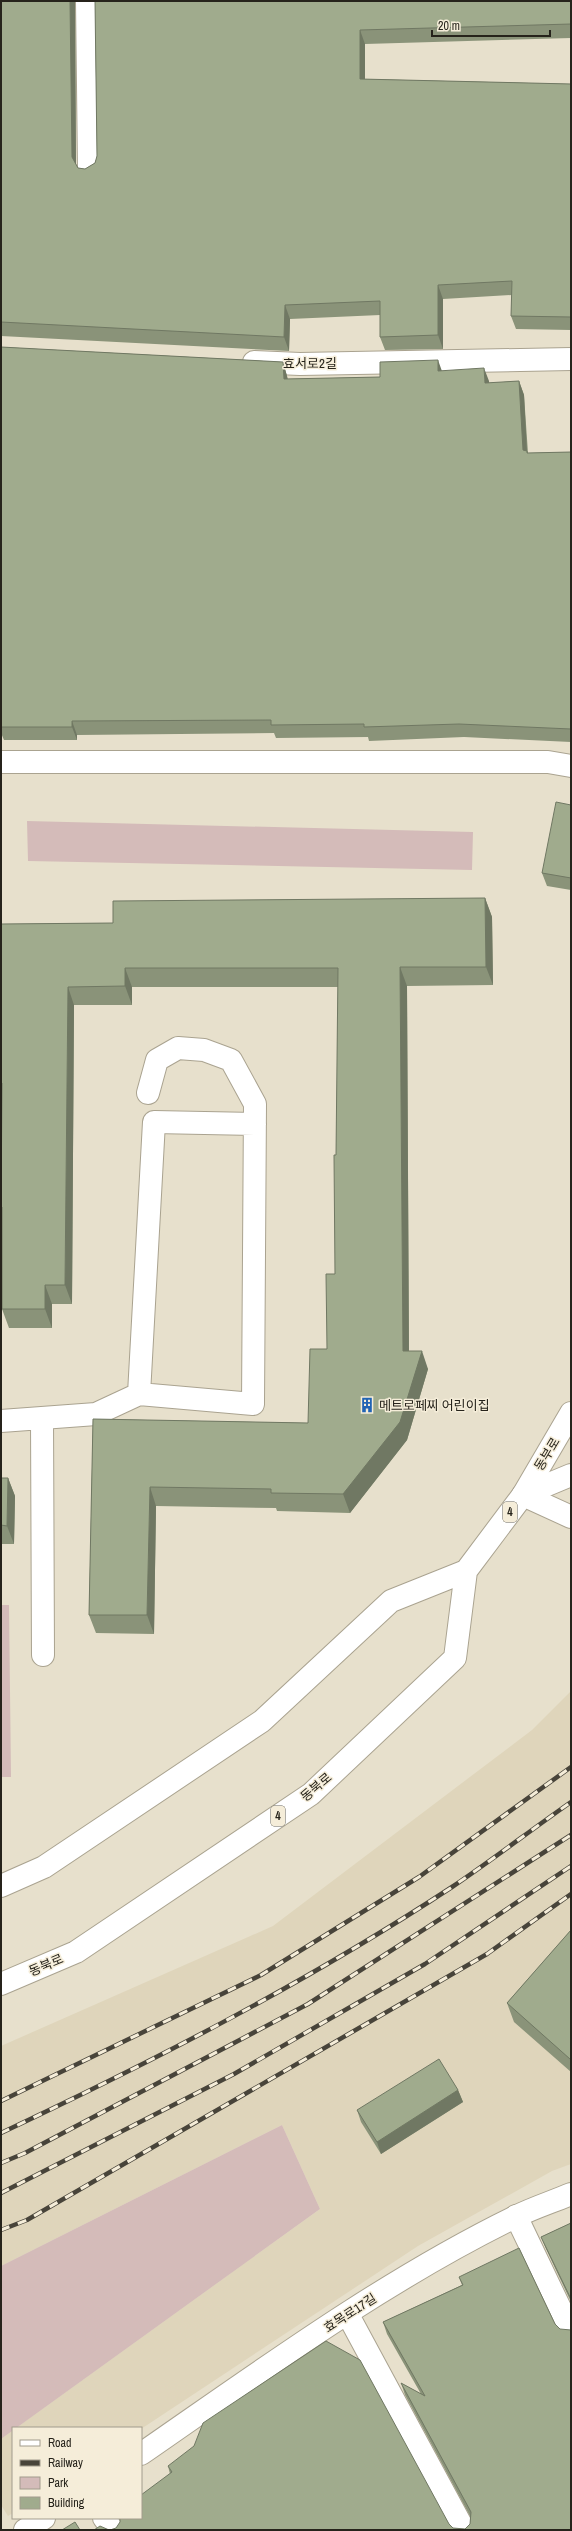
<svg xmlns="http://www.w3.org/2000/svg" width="572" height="2531" viewBox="0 0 572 2531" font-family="'Archivo Narrow','Noto Sans KR',sans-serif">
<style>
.built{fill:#dfd5bb}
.green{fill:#d4bbb9}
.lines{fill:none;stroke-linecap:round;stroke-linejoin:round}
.lane-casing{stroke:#aaa390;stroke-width:24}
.street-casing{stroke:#aaa390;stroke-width:24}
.secondary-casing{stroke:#aaa390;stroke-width:24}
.primary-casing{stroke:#aaa390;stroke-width:24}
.lane{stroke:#fff;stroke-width:22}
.street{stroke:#fff;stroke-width:22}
.secondary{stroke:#fff;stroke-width:22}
.primary{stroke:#fff;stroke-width:22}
.rail-casing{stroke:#48443a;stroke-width:4.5}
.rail{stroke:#f5edd9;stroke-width:3;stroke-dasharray:9;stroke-linecap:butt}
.wall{fill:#8a9379}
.shaded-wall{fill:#707863}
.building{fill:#a0ab8d;stroke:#707863}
.labels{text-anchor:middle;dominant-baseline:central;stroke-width:3;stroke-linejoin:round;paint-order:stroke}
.shield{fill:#f5edd9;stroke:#646054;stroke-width:1}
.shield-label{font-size:12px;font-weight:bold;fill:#26231b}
.street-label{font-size:13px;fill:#26231b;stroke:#f5edd9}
.poi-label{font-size:13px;fill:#26231b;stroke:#f5edd9;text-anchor:start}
</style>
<rect width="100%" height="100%" fill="#e7e0cc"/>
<path class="built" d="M571,1691V2164L552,2171L418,2246L141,2429L16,2428L320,2209L282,2125L1,2266V2046L273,1926L532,1730Z
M13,2430V2513L8,2516L1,2505V2439Z"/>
<path class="green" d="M27,821L473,832L472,870L28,861Z
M1,1605H9L11,1777H1Z
M282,2125L320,2209L1,2439V2266Z"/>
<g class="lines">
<g class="lane-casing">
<path id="lane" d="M87,1L89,170
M139,1394L154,1122L255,1124
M42,1419L43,1655
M1,1421L96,1414L139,1394L253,1404L255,1104L231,1060L204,1050L178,1048L157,1060L148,1093
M516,2216L571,2331
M348,2315L464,2530
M104,2518L113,2530"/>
</g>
<g class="street-casing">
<path id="street" d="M254,362L300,364L571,359
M1,762H548L571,766
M523,1495L571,1475
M141,2454C261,2371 384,2281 515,2217C533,2208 552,2202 571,2194
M25,2530L44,2518"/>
</g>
<g class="secondary-casing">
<path id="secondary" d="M523,1495L571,1413"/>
</g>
<g class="primary-casing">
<path id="primary" d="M1,1886L44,1867L262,1721L391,1601L466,1571
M1,1984L76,1952L311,1794L455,1658L466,1571L523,1495L571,1517"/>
</g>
<use href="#lane" class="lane"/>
<use href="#street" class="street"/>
<use href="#secondary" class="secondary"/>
<use href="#primary" class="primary"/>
<g class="rail-casing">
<path id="rail" d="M1,2101L261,1975L419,1877L571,1767
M1,2133C156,2060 309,1981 452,1887C492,1860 531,1830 571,1802
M1,2163L25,2153L308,2004L571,1835
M1,2193L234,2074L425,1964L571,1866
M1,2230L27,2220L487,1954L571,1894"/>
</g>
<use href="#rail" class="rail"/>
</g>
<path class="wall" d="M1,1H75L76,165L78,168L85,169L95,163L97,156L95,1H571V38L365,44V79L571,84V330L516,329L511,316L512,295L443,299V349L385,350L380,337V315L290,319L289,351L1,336Z
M1,347L283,362L287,376L288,379L380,377L442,371L489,381V383L519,381L524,395L528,453L571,452V742L464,737L369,741L368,737L276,738L274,733L77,735V740H4L1,733Z
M571,805V890L547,886L542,873Z
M485,898L492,917L493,985L407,986L409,1351L428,1369L407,1440L350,1513L277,1511L276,1508L156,1506L154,1634L96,1633L89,1615L93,1419L308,1423L327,1349L335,1274L338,987H132V1005H74L72,1304H52V1328H9L2,1309V1225H1L2,1102H1V924L113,923Z
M1,1478H8L15,1496L14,1544H1Z
M571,1930V2072L514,2022L507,2003Z
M458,2090L463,2102L381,2154L361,2122L357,2110Z
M571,2223V2302L546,2249L541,2237Z
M459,2277L555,2324L560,2329L571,2530L116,2528L170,2474L168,2466L449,2524L453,2528L465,2529L470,2524V2516L405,2395L401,2383L421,2394L387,2334L383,2322L462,2285Z"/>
<path class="shaded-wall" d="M70,1H75L76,170L72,157Z
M360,30L365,44V92L360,79Z
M438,285L443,299V349L438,335Z
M285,305L290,319L289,351L284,337Z
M438,360L443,374L438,371Z
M283,362L287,376L288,393L284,379Z
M484,368L489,381L490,397L485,383Z
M519,381L524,395L527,452L532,464L523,450Z
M72,721L77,735V740L72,727Z
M485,898L492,917L493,985L486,967Z
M400,967L407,986L409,1369L403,1351Z
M125,968L132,987V1005L125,986Z
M68,987L74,1005L72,1304L65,1285Z
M45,1285L52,1304V1328L45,1309Z
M422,1351L428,1369L407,1440L350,1513L343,1494Z
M8,1478L15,1496L14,1544L7,1526Z
M150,1487L156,1506L154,1634L147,1615Z
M458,2090L463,2102L381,2154L377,2142Z"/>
<path class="building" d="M1,1H70L72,157L78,168L85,169L95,163L97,156L95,1H571V24L360,30V79L571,84V317L511,316L512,281L438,285V335L380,337V301L285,305L284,337L1,322Z
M1,347L283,362L284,379L380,377V362L438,360V371L484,368L485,383L519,381L523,450L527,451V453L571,452V729L459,724L364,727V724L271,725V720L72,721V727H1Z
M556,802L571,805V878L542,873Z
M485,898L486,967H400L403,1351H422L400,1422L343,1494L271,1493V1489L150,1487L147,1615H89L93,1419L308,1423L310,1349H327L326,1274H335L334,1155H336L338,968H125V986L68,987L65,1285H45V1309H2V1207H1L2,1083H1V924L113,923V901Z
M1,1478H8L7,1526L1,1525Z
M571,1930V2058L570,2059L507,2003Z
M439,2059L458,2090L377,2142L357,2110Z
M571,2223V2299L541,2237Z
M519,2248L555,2324L560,2329L571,2330V2530H110L116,2528L120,2522V2518H141V2495L172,2472L168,2466L194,2446L203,2423L326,2341L360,2360L449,2524L453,2528L465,2529L470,2524L471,2512L401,2383L425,2396L383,2322L463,2285L459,2277Z
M75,2522L80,2530H62Z
M100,2526L109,2530H94Z"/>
<defs>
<g id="building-bare" transform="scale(1.2)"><path d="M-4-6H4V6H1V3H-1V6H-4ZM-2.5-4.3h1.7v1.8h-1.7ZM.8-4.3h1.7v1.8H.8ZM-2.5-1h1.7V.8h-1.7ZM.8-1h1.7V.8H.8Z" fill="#2163b4" stroke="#f5edd9" stroke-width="2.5" paint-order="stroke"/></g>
</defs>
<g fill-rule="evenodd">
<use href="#building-bare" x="367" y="1405"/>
</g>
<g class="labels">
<g class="shield">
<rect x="503" y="1502" width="14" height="20" rx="3"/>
<rect x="271" y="1806" width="14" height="20" rx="3"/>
</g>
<g class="shield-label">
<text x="510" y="1512">4</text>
<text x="278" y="1816">4</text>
</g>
<g class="street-label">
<text x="310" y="363">효서로2길</text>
<text transform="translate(547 1454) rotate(-59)">동부로</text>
<text transform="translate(316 1787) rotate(-40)">동북로</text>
<text transform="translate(46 1965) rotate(-23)">동북로</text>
<text transform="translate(350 2313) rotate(-33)">효목로17길</text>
</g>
<g class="poi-label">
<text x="379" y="1405">메트로페찌 어린이집</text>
</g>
</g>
<rect width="572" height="2531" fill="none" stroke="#26231b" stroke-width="4"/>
<rect x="12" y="2427" width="130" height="92" fill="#f5edd9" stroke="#a29c8d"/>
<rect x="20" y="2440" width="20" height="6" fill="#ffffff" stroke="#a29c8d"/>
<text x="48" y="2447" font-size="12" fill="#26231b">Road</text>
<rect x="20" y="2460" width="20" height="6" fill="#48443a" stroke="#a29c8d"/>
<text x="48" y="2467" font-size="12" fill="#26231b">Railway</text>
<rect x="20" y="2477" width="20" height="12" fill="#d4bbb9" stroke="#a29c8d"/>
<text x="48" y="2487" font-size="12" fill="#26231b">Park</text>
<rect x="20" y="2497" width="20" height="12" fill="#a0ab8d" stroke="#a29c8d"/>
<text x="48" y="2507" font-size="12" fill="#26231b">Building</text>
<path d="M432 30v6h118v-6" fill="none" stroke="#26231b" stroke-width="2"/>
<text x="438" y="30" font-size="12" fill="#26231b" stroke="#f5edd9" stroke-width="3" paint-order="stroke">20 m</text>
</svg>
